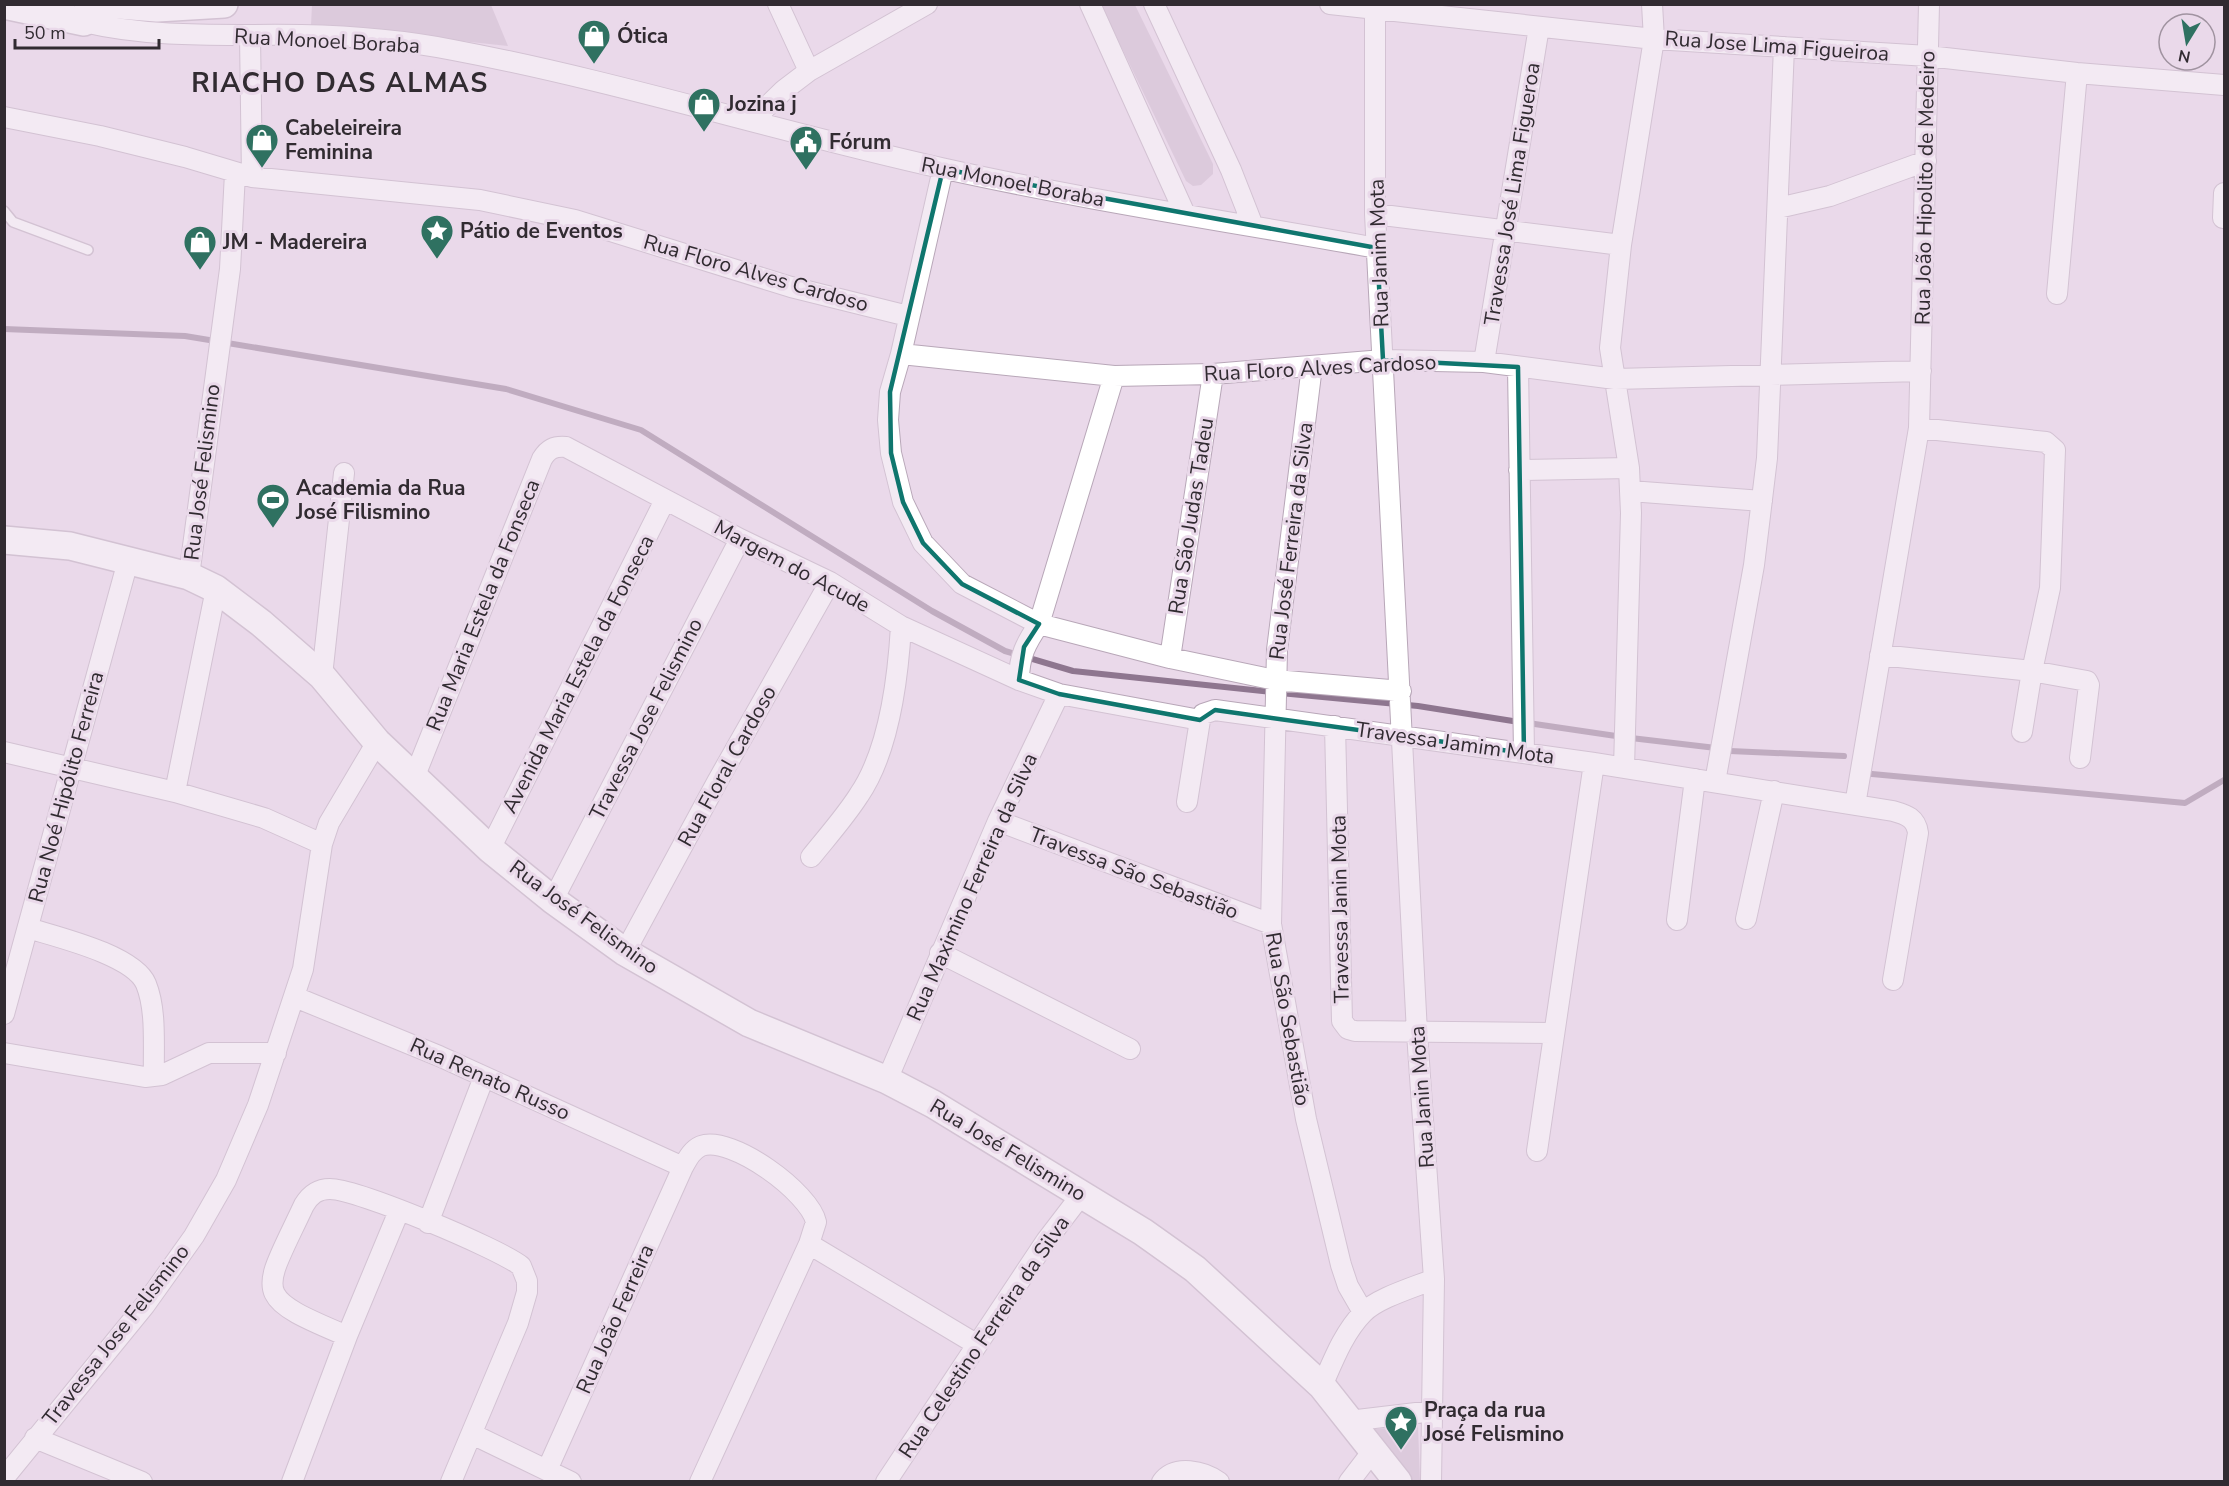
<svg xmlns="http://www.w3.org/2000/svg" width="2229" height="1486" viewBox="0 0 2229 1486" font-family="'Nunito Sans',sans-serif">
<style>
.green{fill:#cdb8cd}
.lines{fill:none;stroke-linecap:round;stroke-linejoin:round}
.stream{stroke:#8e768f;stroke-width:6}
.lane-casing{stroke:#b8a7b8;stroke-width:12}
.street-casing{stroke:#b8a7b8;stroke-width:22}
.secondary-casing{stroke:#b8a7b8;stroke-width:30}
.lane{stroke:#fff;stroke-width:9}
.street{stroke:#fff;stroke-width:20}
.secondary{stroke:#fff;stroke-width:27}
.marked{fill:none;stroke:#0f766e;stroke-width:4.5;stroke-linejoin:round}
.labels{text-anchor:middle;dominant-baseline:central;stroke-width:6;stroke-linejoin:round;paint-order:stroke}
.poi-label{font-size:21px;font-weight:bold;fill:#312b31;stroke:#ead9ea;text-anchor:start}
.street-label{font-size:21px;fill:#312b31;stroke:#ead9ea}
.district-label{font-size:27px;font-weight:bold;letter-spacing:1.5px;fill:#312b31;stroke:#ead9ea}
</style>
<rect width="100%" height="100%" fill="#ead9ea"/>
<path class="green" d="M312,5H491L508,46L311,25Z
M1101,5H1135L1213,164V174L1201,185L1193,186L1186,181Z
M1418,1426L1420,1481H1409L1361,1430Z"/>
<g class="lines">
<path class="stream" d="M4,329L185,336L506,389L641,430L932,611L1005,651L1073,671L1272,692
M1280,693L1418,706L1519,722
M1528,723L1616,736
M1631,738L1716,748
M1730,751L1844,756
M1872,774L2185,803L2224,780"/>
<g class="lane-casing">
<path id="lane" d="M4,211L13,222L88,250"/>
</g>
<g class="street-casing">
<path id="street" d="M778,4L809,71
M1090,4L1185,214
M1154,4L1231,170L1253,226
M1330,4L1654,39L1928,56L2077,73L2224,85
M1375,9V214L1417,1033L1434,1279L1431,1482
M84,22C156,39 228,34 301,35C352,36 403,40 453,50C618,81 778,132 941,168C1085,200 1232,222 1377,248
M250,36L252,177
M4,117L100,136L185,157L252,177L480,200L575,220L791,287L908,316
M753,120L784,90L809,71L927,4
M943,169L901,354L1114,376L1213,374L1383,360L1484,362L1615,379L1921,371
M1778,208L1830,196L1926,161
M1375,214L1621,245
M2223,218L2224,193
M2057,294L2077,73
M901,354L890,392L888,420L891,453L903,502L923,543L962,584L1039,624L1170,658L1275,680L1401,691
M1484,362L1539,27
M1312,366L1277,650L1271,924L1306,1119L1341,1265L1348,1286L1363,1312
M1518,367L1524,753
M1114,376L1039,624C1026,643 1019,656 1019,680L1059,694L1200,720
M1919,428L2046,442L2055,450L2050,588L2032,671L2022,732
M1519,470L1629,468
M1630,491L1762,501
M189,576L230,269L235,173
M216,589L175,792L264,818L322,844
M1880,655L2032,671L2087,681L2089,685L2080,758
M1170,658L1213,374
M322,676L344,473
M1335,726L1342,1021L1348,1029L1355,1031L1552,1033
M4,752L175,792
M1624,768L1631,513L1629,468L1610,348L1621,245L1654,39L1652,4
M414,778L542,459C548,449 554,446 566,447L740,539L830,582L901,626L1019,680
M1715,782L1754,565L1767,458L1784,47
M1187,802L1200,720L1203,714L1215,710L1594,763L1893,811C1907,815 1916,818 1918,833L1893,980
M1855,805L1919,428L1929,4
M998,821L1271,924
M490,849L665,500
M811,857C827,837 845,817 859,795C889,751 898,678 901,626
M553,900L740,539
M1746,919L1774,791
M1677,920L1695,779
M28,928C57,937 134,955 146,984C157,1011 153,1048 154,1076
M625,952L717,782L830,582
M940,953L1130,1049
M295,997L439,1056L683,1167
M4,1014L128,561
M4,1053L145,1077L162,1075L209,1053H276
M887,1080L998,821L1059,694
M1537,1151L1594,763
M428,1223L484,1077
M809,1244L976,1344
M347,1336C249,1295 262,1295 304,1205C310,1195 317,1189 330,1189C357,1189 498,1248 521,1266L527,1281V1292L518,1323L451,1482
M1322,1386C1333,1361 1344,1332 1363,1313C1377,1298 1415,1287 1434,1279
M1349,1421L1433,1411
M472,1434L571,1482
M35,1438L142,1482
M547,1470L683,1167C688,1158 692,1150 701,1146C732,1135 810,1193 816,1222L809,1244L700,1482
M4,1478L145,1305L194,1236L226,1180L258,1105L303,969L322,844L329,823L377,742
M292,1482L347,1336L399,1211
M886,1482L1046,1241L1082,1194
M1162,1482C1175,1464 1204,1471 1219,1482
M1349,1482L1372,1452"/>
</g>
<g class="secondary-casing">
<path id="secondary" d="M107,4L157,8L224,4
M4,5L84,22L90,4
M4,540L70,546L189,576L216,589L261,623L322,676L377,742L490,849L553,900L625,952L749,1023L887,1080L933,1104L1143,1232L1195,1269L1322,1386L1398,1482"/>
</g>
<use href="#lane" class="lane"/>
<use href="#street" class="street"/>
<use href="#secondary" class="secondary"/>
</g>
<path d="M0 0H2229V1486H0ZM943,169L1377,248L1383,360L1518,367L1524,753L1215,710L1200,720L1059,694L1019,680L1024,647L1039,624L962,584L923,543L903,502L891,453L890,392Z" fill="#ead9ea" fill-opacity=".55" fill-rule="evenodd"/>
<path class="marked" d="M943,169L1377,248L1383,360L1518,367L1524,753L1215,710L1200,720L1059,694L1019,680L1024,647L1039,624L962,584L923,543L903,502L891,453L890,392Z"/>
<defs>
<g id="shop-pin" transform="scale(1.725)"><path d="M0 17L-7.5 6A9.5 9.5 0 1 1 7.5 6Z" fill="#2f7161" stroke="#ead9ea"/><path d="M-5-2.5h2.3a2.7 3.5 0 0 1 5.4 0H5L5.5 6h-11ZM-1.5-2.5h3a1.5 2.3 0 0 0-3 0Z" fill="#fff"/></g>
<g id="civic-pin" transform="scale(1.725)"><path d="M0 17L-7.5 6A9.5 9.5 0 1 1 7.5 6Z" fill="#2f7161" stroke="#ead9ea"/><path d="M-.6-6.5H3V-4.5H.6V-3L4-1V1h2V6H-6V1h2V-1L-.6-3ZM-1.2 2.5V6h2.4V2.5Z" fill="#fff"/></g>
<g id="sight-pin" transform="scale(1.725)"><path d="M0 17L-7.5 6A9.5 9.5 0 1 1 7.5 6Z" fill="#2f7161" stroke="#ead9ea"/><path d="M0-6L1.8-2.2L6-1.7L2.9 1.2L3.7 5.4L0 3.3L-3.7 5.4L-2.9 1.2L-6-1.7L-1.8-2.2Z" fill="#fff"/></g>
<g id="stadium-pin" transform="scale(1.725)"><path d="M0 17L-7.5 6A9.5 9.5 0 1 1 7.5 6Z" fill="#2f7161" stroke="#ead9ea"/><path d="M0-5a6.5 5 0 1 0 0 10a6.5 5 0 1 0 0-10ZM-3.5-1.8h7v3.6h-7Z" fill="#fff"/></g>
</defs>
<g fill-rule="evenodd">
<use href="#shop-pin" x="594" y="36"/>
<use href="#shop-pin" x="704" y="104"/>
<use href="#shop-pin" x="262" y="140"/>
<use href="#civic-pin" x="806" y="142"/>
<use href="#sight-pin" x="437" y="231"/>
<use href="#shop-pin" x="200" y="242"/>
<use href="#stadium-pin" x="273" y="500"/>
<use href="#sight-pin" x="1401" y="1422"/>
</g>
<g class="labels">
<g class="poi-label">
<text x="617" y="36">Ótica</text>
<text x="727" y="104">Jozina j</text>
<text x="285" y="128">Cabeleireira<tspan x="285" dy="24">Feminina</tspan></text>
<text x="829" y="142">Fórum</text>
<text x="460" y="231">Pátio de Eventos</text>
<text x="223" y="242">JM - Madereira</text>
<text x="296" y="488">Academia da Rua<tspan x="296" dy="24">José Filismino</tspan></text>
<text x="1424" y="1410">Praça da rua<tspan x="1424" dy="24">José Felismino</tspan></text>
</g>
<g class="street-label">
<text transform="translate(327 41) rotate(3)">Rua Monoel Boraba</text>
<text transform="translate(1777 46) rotate(4)">Rua Jose Lima Figueiroa</text>
<text transform="translate(1013 182) rotate(11)">Rua Monoel Boraba</text>
<text transform="translate(1925 188) rotate(-89)">Rua João Hipolito de Medeiro</text>
<text transform="translate(1512 194) rotate(-81)">Travessa José Lima Figueroa</text>
<text transform="translate(1379 253) rotate(-92)">Rua Janim Mota</text>
<text transform="translate(756 273) rotate(16)">Rua Floro Alves Cardoso</text>
<text transform="translate(1320 368) rotate(-3)">Rua Floro Alves Cardoso</text>
<text transform="translate(202 472) rotate(-83)">Rua José Felismino</text>
<text transform="translate(1191 516) rotate(-81)">Rua São Judas Tadeu</text>
<text transform="translate(1291 541) rotate(-83)">Rua José Ferreira da Silva</text>
<text transform="translate(792 566) rotate(28)">Margem do Acude</text>
<text transform="translate(483 605) rotate(-68)">Rua Maria Estela da Fonseca</text>
<text transform="translate(578 674) rotate(-63)">Avenida Maria Estela da Fonseca</text>
<text transform="translate(646 719) rotate(-63)">Travessa Jose Felismino</text>
<text transform="translate(1455 743) rotate(8)">Travessa Jamim Mota</text>
<text transform="translate(727 766) rotate(-61)">Rua Floral Cardoso</text>
<text transform="translate(66 787) rotate(-75)">Rua Noé Hipólito Ferreira</text>
<text transform="translate(1134 873) rotate(21)">Travessa São Sebastião</text>
<text transform="translate(972 887) rotate(-66)">Rua Maximino Ferreira da Silva</text>
<text transform="translate(1340 909) rotate(-91)">Travessa Janin Mota</text>
<text transform="translate(584 917) rotate(36)">Rua José Felismino</text>
<text transform="translate(1288 1019) rotate(80)">Rua São Sebastião</text>
<text transform="translate(490 1079) rotate(24)">Rua Renato Russo</text>
<text transform="translate(1422 1097) rotate(-94)">Rua Janin Mota</text>
<text transform="translate(1008 1150) rotate(31)">Rua José Felismino</text>
<text transform="translate(615 1319) rotate(-66)">Rua João Ferreira</text>
<text transform="translate(116 1335) rotate(-52)">Travessa Jose Felismino</text>
<text transform="translate(984 1337) rotate(-56)">Rua Celestino Ferreira da Silva</text>
</g>
<g class="district-label">
<text x="340" y="83">RIACHO DAS ALMAS</text>
</g>
</g>
<rect width="2229" height="1486" fill="none" stroke="#312b31" stroke-width="12"/>
<g transform="translate(2187 42) rotate(191)"><circle r="28" fill="#ead9ea" stroke="#a093a0" stroke-width="1.5"/>
<path d="M0-4.5L10 22L0 15L-10 22Z" fill="#2f7161"/>
<text y="-9" font-size="16" font-weight="bold" text-anchor="middle" fill="#312b31">N</text>
</g>
<path d="M15 39v9h144v-9" fill="none" stroke="#312b31" stroke-width="3"/>
<text x="24" y="39" font-size="18" fill="#312b31" stroke="#ead9ea" stroke-width="4.5" paint-order="stroke">50 m</text>
</svg>
